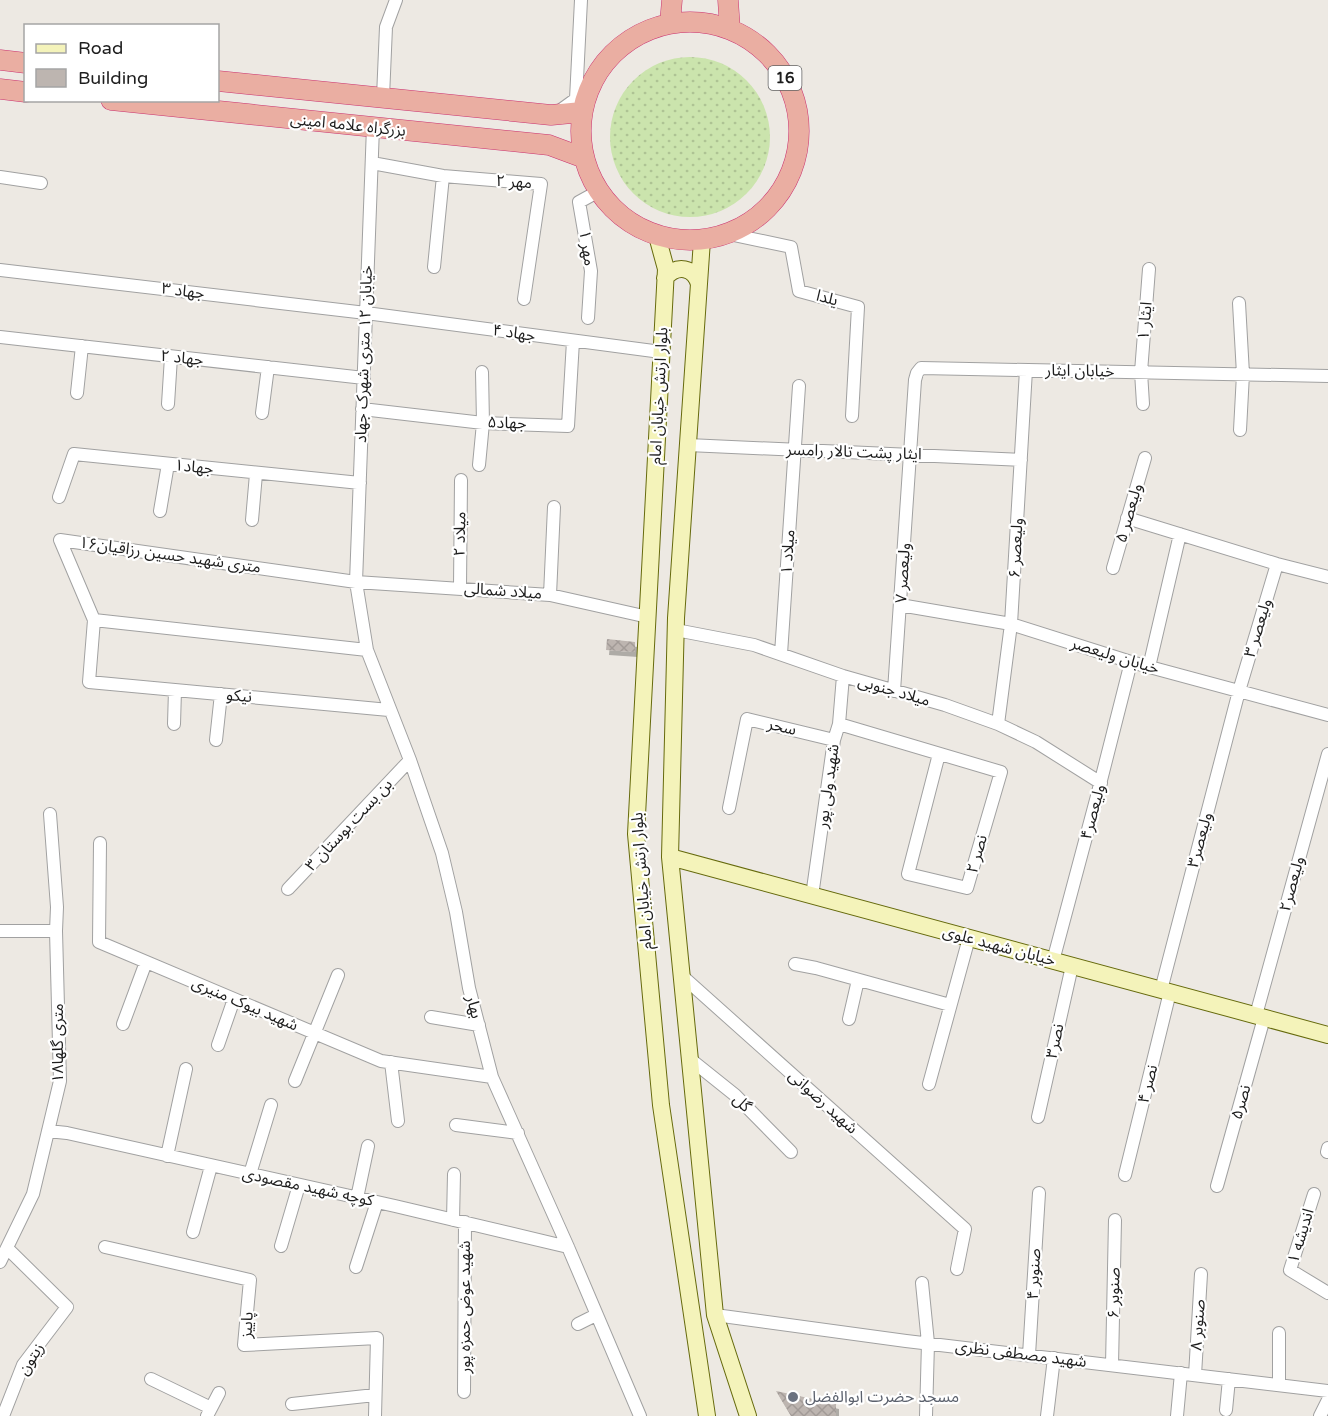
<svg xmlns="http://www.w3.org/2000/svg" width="1328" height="1416" viewBox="0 0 1328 1416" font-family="'Varela Round','Noto Sans Arabic',sans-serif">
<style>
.grass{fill:url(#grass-dots)}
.building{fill:url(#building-cross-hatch);filter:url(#shadow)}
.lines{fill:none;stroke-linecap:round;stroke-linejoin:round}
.minor-casing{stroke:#a1a1a1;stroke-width:14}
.secondary-casing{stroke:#666a0d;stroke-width:18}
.trunk-casing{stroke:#ca3270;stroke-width:21}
.minor{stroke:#fff;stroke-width:12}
.secondary{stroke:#f4f3ba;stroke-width:16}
.trunk{stroke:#eaaea2;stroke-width:20}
.worship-dot{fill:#6b7280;stroke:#fff;stroke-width:2}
.labels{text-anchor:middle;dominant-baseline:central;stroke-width:4.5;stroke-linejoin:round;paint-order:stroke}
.shield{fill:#fff;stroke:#616161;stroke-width:1.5}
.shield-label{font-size:15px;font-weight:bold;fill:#1d1d1d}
.street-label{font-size:16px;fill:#1d1d1d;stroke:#fff}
.worship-label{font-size:16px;fill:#5b616d;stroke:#fff;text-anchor:start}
</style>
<defs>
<pattern id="grass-dots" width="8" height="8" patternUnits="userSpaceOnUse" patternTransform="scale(1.5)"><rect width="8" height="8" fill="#cbe4ad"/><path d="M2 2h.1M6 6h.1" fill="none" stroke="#aec394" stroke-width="1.8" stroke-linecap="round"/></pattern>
<pattern id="building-cross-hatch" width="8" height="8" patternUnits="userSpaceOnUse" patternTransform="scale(1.5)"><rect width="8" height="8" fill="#bdb5b0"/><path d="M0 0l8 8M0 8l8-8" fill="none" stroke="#a29b97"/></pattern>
<filter id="shadow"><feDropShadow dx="3" dy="5" stdDeviation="0" flood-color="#0004"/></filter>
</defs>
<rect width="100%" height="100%" fill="#ede9e3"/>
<path class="grass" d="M610 137a80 80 0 1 1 160 0a80 80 0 1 1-160 0Z"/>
<path class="building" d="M607,639L635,642V652L606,650Z
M776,1391L836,1404V1416H791Z"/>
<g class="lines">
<g class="minor-casing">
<path id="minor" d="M383,97L386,27L396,0
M558,112L576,99L581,0
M373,127L356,582L367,650L410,760L442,853L456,912L469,988L492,1077L568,1247L640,1416
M372,163L443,176L541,184L524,299
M0,177L41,183
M724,233L791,247L799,291L858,307L852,416
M434,267L443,176
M0,270L366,313L661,352
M1239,303L1243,374L1240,430
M588,318L591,271L579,202L599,191
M0,337L364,378
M77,393L82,346
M168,404L171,357
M1143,404L1141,372L1149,269
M362,409L483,423L568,426L573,341
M262,413L268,367
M688,445L1021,460
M479,465L483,423L482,372
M59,497L74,454L360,483
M160,511L168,464
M1127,518L1277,564L1328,577
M252,520L256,474
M1113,568L1145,458
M460,588L461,480
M550,595L554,507
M900,605L1011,624L1131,662L1328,715
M94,620L367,650
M676,630L754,645L843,676L945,705L998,724L1036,742L1101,783
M781,654L799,386
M1149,667L1180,534
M894,691L915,380L917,373L921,368L1328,376
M389,710L89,682L94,620L60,540L356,582L550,595L648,617
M174,724L175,690
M839,724L1001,772L967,888L908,874L939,754
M998,724L1011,624L1026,370
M216,740L221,694
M729,808L747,719L834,740
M100,843L99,942L381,1061L492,1077
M288,889L410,760
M812,896L834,740L839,724L843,676
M0,931H56
M1053,961L1097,796L1131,662
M795,964L816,968L950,1005
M681,975L965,1229L957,1269
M1161,990L1239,691L1277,564
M1256,1015L1328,754
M431,1017L479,1025
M849,1019L858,980
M123,1024L146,962
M218,1045L234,999
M690,1059L735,1095L791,1152
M391,1062L398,1121
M295,1081L338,975
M929,1084L969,938
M1038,1117L1072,966
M456,1125L518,1133
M48,1131L67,1133L395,1206L568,1247
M1327,1152L1328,1148
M167,1156L186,1069
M250,1174L271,1105
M1125,1175L1170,992
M1217,1186L1264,1018
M1314,1194L1290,1270L1328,1293
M357,1198L368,1146
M453,1220L454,1174
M193,1232L211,1166
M281,1246L299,1185
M105,1247L250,1280L244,1345L377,1338L375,1416
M0,1262L33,1194L60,1081L56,931L57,907L50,814
M356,1267L377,1202
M922,1283L928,1343L926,1416
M715,1315L906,1341L1328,1391
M578,1324L596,1315
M1029,1355L1039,1193
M1112,1365L1115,1220
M1195,1375L1201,1274
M151,1379L211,1408
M1279,1385V1333
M464,1392L465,1222
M292,1404L375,1395
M1226,1410L1229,1379
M3,1416L23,1365L67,1307L7,1248
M207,1416L219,1393
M1047,1416L1054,1358
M1177,1416L1181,1373
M1320,1416L1328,1400"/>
</g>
<g class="secondary-casing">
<path id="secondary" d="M657,236L666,269L636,834L661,1105L707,1416
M702,240L676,618L670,857L715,1315L748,1416
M665,278C677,264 694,267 699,284
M670,857L1328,1035"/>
</g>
<g class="trunk-casing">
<path id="trunk" d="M728,0L730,29
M581 131a109 109 0 1 1 218 0a109 109 0 1 1-218 0Z
M670,23L672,0
M0,60L26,63
M218,81L551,115L582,112
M0,89L26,92
M111,100L549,145L584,158"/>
</g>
<use href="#minor" class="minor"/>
<use href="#secondary" class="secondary"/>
<use href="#trunk" class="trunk"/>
</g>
<circle class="worship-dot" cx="793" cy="1397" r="6"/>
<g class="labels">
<rect class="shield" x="768.5" y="66" width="33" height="24" rx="4.5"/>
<g class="shield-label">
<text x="785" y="78">16</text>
</g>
<g class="street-label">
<text transform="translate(348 125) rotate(6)">بزرگراه علامه امینی</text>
<text transform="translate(514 182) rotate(4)">مهر ۲</text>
<text transform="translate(587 248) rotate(81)">مهر ۱</text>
<text transform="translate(183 291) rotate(7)">جهاد ۳</text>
<text transform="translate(827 298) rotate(15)">یلدا</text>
<text transform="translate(1145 321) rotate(-85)">ایثار ۱</text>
<text transform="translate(514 333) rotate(8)">جهاد ۴</text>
<text transform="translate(364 354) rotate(-88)">خیابان ۱۲ متری شهرک جهاد</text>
<text transform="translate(182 358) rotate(6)">جهاد ۲</text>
<text transform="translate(1080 371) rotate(1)">خیابان ایثار</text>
<text transform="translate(659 396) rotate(-87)">بلوار ارتش خیابان امام</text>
<text transform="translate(507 423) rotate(2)">جهاد۵</text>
<text transform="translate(854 452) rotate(2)">ایثار پشت تالار رامسر</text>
<text transform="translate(194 467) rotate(6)">جهاد۱</text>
<text transform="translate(1129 513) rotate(-74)">ولیعصر ۵</text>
<text transform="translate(460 534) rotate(-89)">میلاد ۲</text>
<text transform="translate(1016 548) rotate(-87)">ولیعصر ۶</text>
<text transform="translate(788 552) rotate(-86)">میلاد ۱</text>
<text transform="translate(170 555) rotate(8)">۱۶متری شهید حسین رزاقیان</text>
<text transform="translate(903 573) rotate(-86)">ولیعصر ۷</text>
<text transform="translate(503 591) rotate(4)">میلاد شمالی</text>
<text transform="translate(1258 628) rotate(-73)">ولیعصر ۳</text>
<text transform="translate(1115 656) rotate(17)">خیابان ولیعصر</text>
<text transform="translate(894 691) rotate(16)">میلاد جنوبی</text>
<text transform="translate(239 696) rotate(5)">نیکو</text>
<text transform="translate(782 727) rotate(13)">سحر</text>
<text transform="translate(828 786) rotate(-82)">شهید ولی پور</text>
<text transform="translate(1093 812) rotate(-75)">ولیعصر۴</text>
<text transform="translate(349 825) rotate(-47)">بن بست بوستان ۳</text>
<text transform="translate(1200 840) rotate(-75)">ولیعصر۳</text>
<text transform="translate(977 854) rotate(-74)">نصر ۲</text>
<text transform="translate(642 881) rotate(-94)">بلوار ارتش خیابان امام</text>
<text transform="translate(1292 884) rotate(-75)">ولیعصر۲</text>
<text transform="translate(999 946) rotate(15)">خیابان شهید علوی</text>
<text transform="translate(245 1004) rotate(23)">شهید بیوک منیری</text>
<text transform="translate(474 1007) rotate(76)">بهار</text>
<text transform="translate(1055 1041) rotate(-78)">نصر۳</text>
<text transform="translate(58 1043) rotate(-90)">۱۸متری گلها</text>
<text transform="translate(1148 1084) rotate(-76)">نصر ۴</text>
<text transform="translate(823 1102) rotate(42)">شهید رضوانی</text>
<text transform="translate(1241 1102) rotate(-74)">نصر۵</text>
<text transform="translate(742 1103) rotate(44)">گل</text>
<text transform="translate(308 1187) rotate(12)">کوچه شهید مقصودی</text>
<text transform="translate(1301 1236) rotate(-73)">اندیشه ۱</text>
<text transform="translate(1034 1274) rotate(-87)">صنوبر ۴</text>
<text transform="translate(1114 1293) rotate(-89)">صنوبر ۶</text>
<text transform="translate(465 1307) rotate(-90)">شهید عوض حمزه پور</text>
<text transform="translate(247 1325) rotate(-87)">پاییز</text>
<text transform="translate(1198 1325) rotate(-86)">صنوبر ۸</text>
<text transform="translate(1021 1354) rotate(7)">شهید مصطفی نظری</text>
<text transform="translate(31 1359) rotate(-58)">زیتون</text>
</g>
<g class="worship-label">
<text x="805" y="1397">مسجد حضرت ابوالفضل</text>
</g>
</g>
<rect x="24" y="24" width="195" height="78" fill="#ffffff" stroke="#a5a5a5" stroke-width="1.5"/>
<rect x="36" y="44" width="30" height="9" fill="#f4f3ba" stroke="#a5a5a5" stroke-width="1.5"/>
<text x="78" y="54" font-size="18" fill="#1d1d1d">Road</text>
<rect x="36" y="69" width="30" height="18" fill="#bdb5b0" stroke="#a5a5a5" stroke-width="1.5"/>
<text x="78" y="84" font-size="18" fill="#1d1d1d">Building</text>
</svg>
